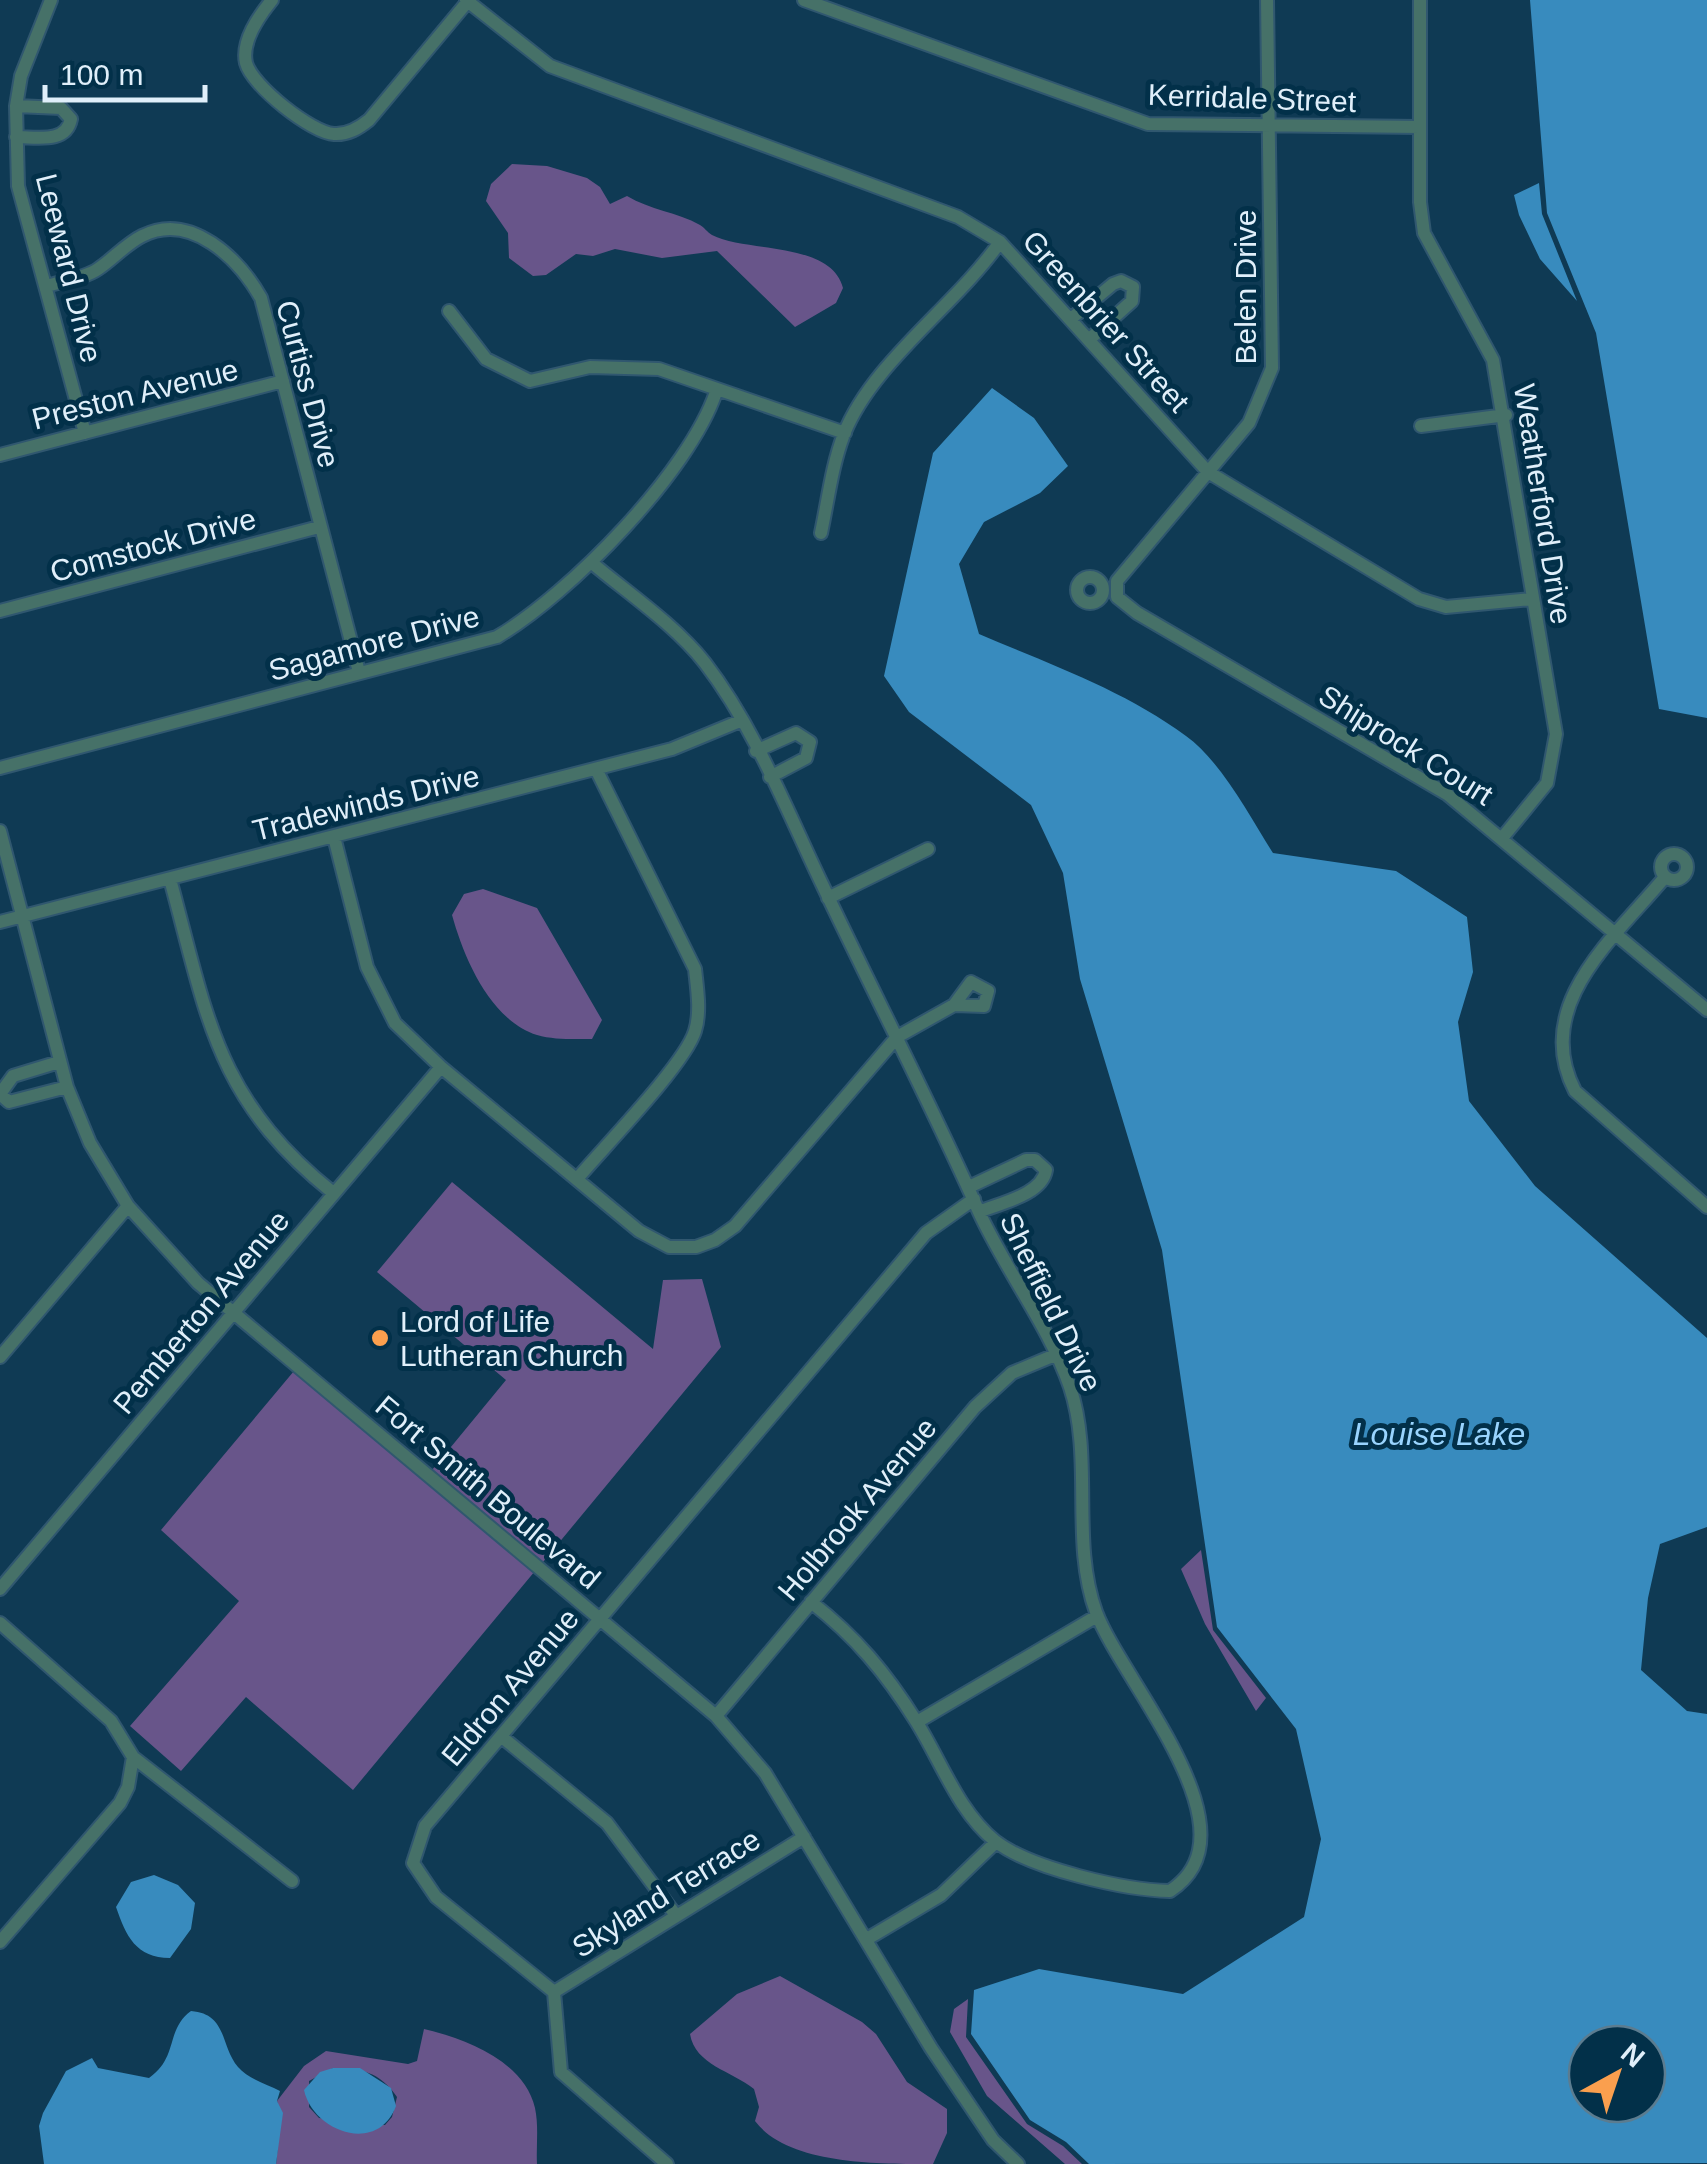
<svg xmlns="http://www.w3.org/2000/svg" width="1707" height="2164" viewBox="0 0 1707 2164" font-family="Arial,sans-serif">
<style>
.green{fill:#68558a;fill-rule:evenodd}
.water{fill:#388bbe;fill-rule:evenodd}
.lines{fill:none;stroke-linecap:round;stroke-linejoin:round}
.minor-casing{stroke:#30576f;stroke-width:16}
.minor{stroke:#467168;stroke-width:12}
.poi-dot{fill:#fa9f4e;stroke:#023049;stroke-width:4}
.labels{text-anchor:middle;dominant-baseline:central;stroke-width:10;stroke-linejoin:round;paint-order:stroke}
.street-label{font-size:30px;fill:#e0effa;stroke:#023049}
.poi-label{font-size:30px;fill:#e0effa;stroke:#023049;text-anchor:start}
.water-label{font-size:32px;font-style:italic;fill:#99d4fe;stroke:#023049}
</style>
<rect width="100%" height="100%" fill="#0f3a54"/>
<path class="green" d="M512,164L547,166L587,178L600,187L610,204L627,196C650,210 677,212 700,225C704,227 707,232 712,235C747,253 831,241 843,288L836,303L795,327L717,251L662,258L615,249L593,256L576,254L546,275L533,276L509,258L508,233L486,201L491,184Z
M483,889L537,908L602,1020L592,1039C574,1039 554,1040 537,1035C490,1020 464,958 452,915L464,894Z
M452,1182L653,1349L663,1280L702,1279L721,1347L543,1562L432,1470L506,1380L377,1272Z
M294,1371L535,1571L353,1790L246,1697L181,1771L130,1726L239,1601L161,1530Z
M1201,1550L1213,1630L1266,1698L1256,1711L1205,1624L1181,1569Z
M780,1976L862,2022L876,2034L907,2082L947,2109V2133L933,2164C875,2164 787,2164 755,2121L759,2107L754,2089C732,2071 695,2065 690,2034L737,1994Z
M968,1999L966,2037L1027,2124L1063,2146L1082,2164H1065L987,2096L950,2032L954,2009Z
M424,2029C466,2039 524,2061 535,2108C539,2127 536,2146 537,2164H276L281,2116L277,2101L304,2066L326,2051L408,2064L417,2061ZM333,2068C361,2068 380,2072 397,2097L392,2117L385,2125L319,2118L309,2107V2081Z"/>
<path class="water" d="M1530,0H1707V718L1659,709L1596,333L1547,213Z
M1539,183L1542,214L1577,301L1540,259L1519,215L1514,195Z
M992,388L1034,418L1068,466L1040,493L984,522L959,564L979,634C1049,664 1124,690 1186,736C1221,761 1250,817 1273,853L1396,871L1467,917L1473,972L1458,1022L1469,1101L1535,1186L1707,1338V1527L1660,1544L1648,1598L1641,1670L1687,1711L1707,1714V2163L1089,2164L1066,2142L1030,2120L971,2034L974,1990L1039,1969L1183,1994L1304,1917L1321,1839L1296,1729L1217,1627L1162,1250L1080,979L1063,873L1031,805L909,712L884,676L933,453ZM1587,2044H1647V2104H1587Z
M154,1875L178,1885L195,1903L191,1929L170,1958C136,1958 126,1936 116,1907L131,1882Z
M191,2011C228,2014 220,2046 238,2067C248,2079 267,2084 280,2091L277,2101L283,2113L276,2164H44L39,2126L43,2113L66,2071L92,2058L98,2068L149,2078C179,2057 165,2030 191,2011Z
M333,2068H360L391,2088L396,2106C378,2155 313,2132 304,2090L320,2072Z"/>
<g class="lines">
<g class="minor-casing">
<path id="minor" d="M51,0L21,76L16,106L18,186L85,433
M272,0C259,16 241,41 246,63C252,86 312,133 334,134C348,135 359,128 369,120L469,0
M466,0L550,66L958,217L1000,242L1208,472L1419,599L1446,607L1532,599
M804,0L1148,124L1420,127
M1267,0L1272,368L1249,423L1117,581V597L1137,613L1447,794L1707,1010
M1420,0V202L1424,233L1493,360L1556,734L1547,783L1503,837
M16,106L61,108L71,119C66,144 37,137 16,137
M47,286C63,281 85,278 98,269C113,259 126,244 142,236C191,211 239,259 261,298L359,672
M449,311L486,359L530,381L590,367L659,369L845,433
M1072,318L1113,284L1121,281L1133,287L1132,301L1091,338
M1421,426L1506,415
M0,455L283,381
M821,533C828,500 832,465 844,434C872,363 955,306 1000,242
M592,563C629,594 675,625 705,663C755,728 787,811 822,884C874,994 930,1102 979,1212C1006,1271 1049,1326 1070,1387C1094,1459 1070,1540 1096,1612C1122,1682 1261,1832 1170,1891C1125,1890 1031,1869 995,1841C958,1811 941,1761 916,1721C886,1673 856,1637 811,1602
M1077 590a13 13 0 1 1 26 0a13 13 0 1 1-26 0Z
M0,611L319,527
M756,751L796,733L810,742L806,758L770,777
M0,768L497,637C571,593 689,472 716,392
M0,831L67,1087L90,1143L128,1206L198,1283L716,1716L765,1773L931,2048L993,2140L1018,2164
M334,837L367,967L395,1023L441,1067L639,1231L669,1247H696L715,1240L735,1226L897,1037L954,1005L984,1006L988,991L971,982L954,1005
M1661 867a13 13 0 1 1 26 0a13 13 0 1 1-26 0Z
M1665,877C1613,939 1531,1006 1575,1091L1707,1207
M170,879C207,1015 215,1098 332,1192
M828,898L928,849
M0,922L672,749L740,721
M59,1062L13,1076L0,1094L9,1102L67,1087
M577,1179C603,1148 685,1064 695,1031C701,1012 697,988 695,969L596,769
M969,1187L1026,1160H1035L1046,1170C1042,1195 1000,1203 979,1212
M0,1357L128,1206
M0,1589L441,1067
M0,1623L111,1721L133,1757L292,1881
M716,1716L975,1407L1012,1373L1055,1355
M917,1722L1097,1616
M502,1737L607,1823L675,1914
M867,1939L941,1895L996,1842
M0,1942L120,1803L128,1787L133,1757
M554,1992L804,1837
M667,2164L561,2072L554,1992L436,1897L413,1863L425,1826L926,1233L974,1199"/>
</g>
<use href="#minor" class="minor"/>
</g>
<circle class="poi-dot" cx="380" cy="1338" r="10"/>
<g class="labels">
<g class="street-label">
<text transform="translate(1252 98) rotate(2)">Kerridale Street</text>
<text transform="translate(69 268) rotate(76)">Leeward Drive</text>
<text transform="translate(1245 287) rotate(-90)">Belen Drive</text>
<text transform="translate(1106 321) rotate(48)">Greenbrier Street</text>
<text transform="translate(308 384) rotate(75)">Curtiss Drive</text>
<text transform="translate(135 394) rotate(-14)">Preston Avenue</text>
<text transform="translate(1543 504) rotate(81)">Weatherford Drive</text>
<text transform="translate(153 545) rotate(-15)">Comstock Drive</text>
<text transform="translate(374 643) rotate(-15)">Sagamore Drive</text>
<text transform="translate(1406 745) rotate(32)">Shiprock Court</text>
<text transform="translate(366 803) rotate(-14)">Tradewinds Drive</text>
<text transform="translate(1051 1302) rotate(64)">Sheffield Drive</text>
<text transform="translate(201 1312) rotate(-50)">Pemberton Avenue</text>
<text transform="translate(488 1492) rotate(40)">Fort Smith Boulevard</text>
<text transform="translate(857 1509) rotate(-50)">Holbrook Avenue</text>
<text transform="translate(510 1687) rotate(-50)">Eldron Avenue</text>
<text transform="translate(666 1893) rotate(-32)">Skyland Terrace</text>
</g>
<g class="poi-label">
<text x="400" y="1321">Lord of Life<tspan x="400" dy="34">Lutheran Church</tspan></text>
</g>
<g class="water-label">
<text x="1439" y="1434">Louise Lake</text>
</g>
</g>
<g transform="translate(1617 2074) rotate(40)"><circle r="48" fill="#023049" stroke="#5b7c90" stroke-width="2.5"/>
<path d="M0-8L18 38L0 25L-18 38Z" fill="#fa9f4e"/>
<text y="-15" font-size="28" font-weight="bold" text-anchor="middle" fill="#e0effa">N</text>
</g>
<path d="M45 85v15h160v-15" fill="none" stroke="#e0effa" stroke-width="5"/>
<text x="60" y="85" font-size="30" fill="#e0effa" stroke="#023049" stroke-width="8" paint-order="stroke">100 m</text>
</svg>
